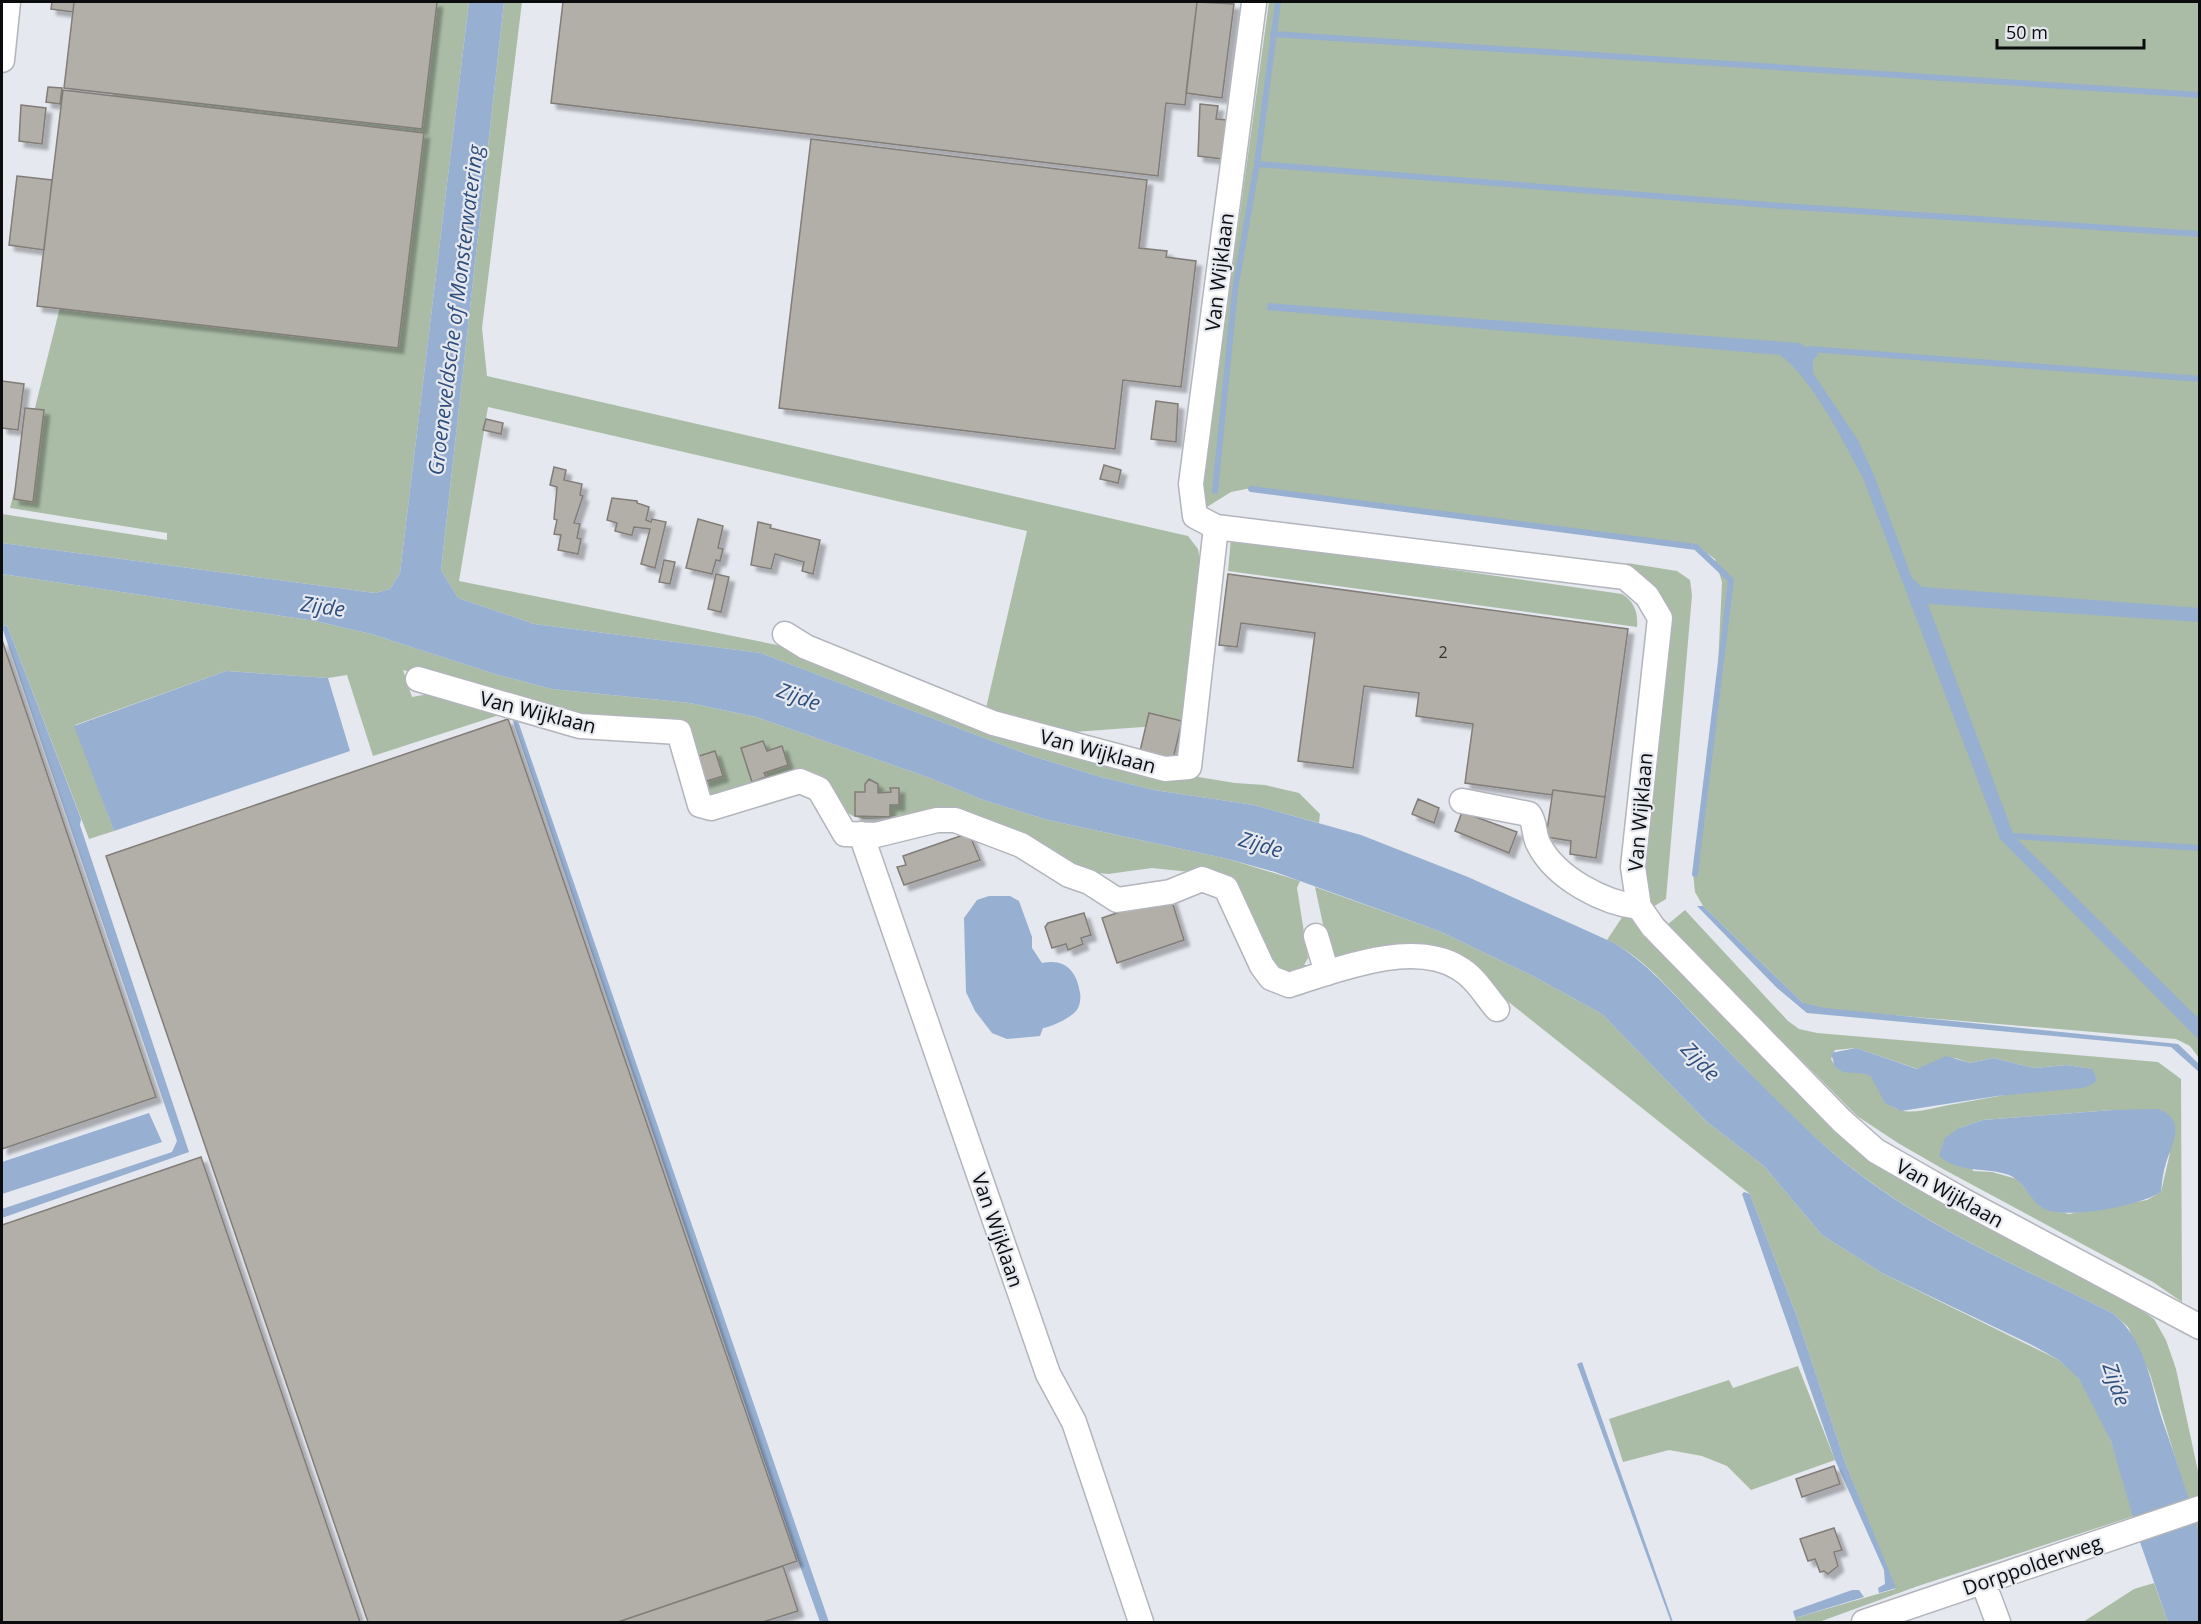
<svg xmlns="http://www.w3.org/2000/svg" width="2201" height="1624" viewBox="0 0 2201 1624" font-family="'Open Sans',sans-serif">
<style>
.green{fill:#aabca6;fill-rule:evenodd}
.water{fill:#97afd1}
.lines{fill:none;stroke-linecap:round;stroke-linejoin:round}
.stream{stroke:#97afd1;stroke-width:6}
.building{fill:#b2aea8;stroke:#827d78;stroke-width:1.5;filter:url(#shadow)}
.minor-casing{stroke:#b2b5bb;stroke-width:27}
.minor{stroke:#fff;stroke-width:24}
.labels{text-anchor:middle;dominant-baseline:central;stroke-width:4.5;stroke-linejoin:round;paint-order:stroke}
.number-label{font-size:16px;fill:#353434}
.street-label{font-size:20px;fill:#0b0c0e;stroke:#e5e8ef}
.water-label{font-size:21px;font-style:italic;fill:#2e4e7c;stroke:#e5e8ef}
</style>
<defs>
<filter id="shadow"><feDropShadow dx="5.5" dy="5.5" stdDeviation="1.5" flood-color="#0004"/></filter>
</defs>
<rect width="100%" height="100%" fill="#e5e8ef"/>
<path class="green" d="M136,2H469L400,573L390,589L375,593L2,543V514L167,540V533L10,508Z
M504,2H522L482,328L487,376L1188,536L1198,549L1202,572L1185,724L1073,732L986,708L1027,531L488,407L459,581L797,649L1180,774L1235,783L1265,785L1299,793L1320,814L1319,823L1254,805L1154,790L1101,777L1032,756L761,653L534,624L458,598L441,570Z
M1269,2H2199V1058L2190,1046L2176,1039L1808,1008L1703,906L1695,892L1693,873L1718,666L1722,582L1715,559L1697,546L1251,488L1231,492L1199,512Z
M1231,538L1622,594C1635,602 1638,613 1637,627L1228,571Z
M1627,563L1677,571L1690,580L1692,595L1666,899L1651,908L1635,856L1650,588Z
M2,574L315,621L371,634L498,675L552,689L690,703L756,717L930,778L983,800L1048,820L1228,859L1300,881L1297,888L1308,958L1304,965H1307L1306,973L1276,976L1264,953L1251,911L1242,896L1200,873L1152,868L1108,874L1080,871C1027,853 974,831 920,816C900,811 876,824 856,817C829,807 840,770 801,771L711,798L686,730L541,713L403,670L412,697L445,691L515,710L373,756L347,675L328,678L226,671L75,725L114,831L89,839L7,625L2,627Z
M1315,887L1439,931L1533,976L1602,1014L1707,1122L1764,1166L1822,1235L1882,1273L2059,1360C2065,1366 2074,1372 2079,1379C2109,1418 2120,1471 2134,1516L1918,1586L1819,1622H1792L1796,1621L1795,1618L1895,1589L1846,1465L1796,1314L1750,1194L1447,953L1392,946L1330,957Z
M1685,910L1788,1021L1799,1029L1817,1033L2158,1062L2181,1079L2182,1302L2153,1282L1943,1169L1898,1143L1857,1116L1667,925ZM1856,1048L1918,1069L1955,1058L1970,1063L1993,1058L2034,1068L2067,1065L2091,1069L2097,1079C2049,1087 2002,1095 1955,1104C1940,1106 1915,1115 1900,1110C1879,1104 1882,1082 1867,1074C1852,1067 1841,1077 1831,1059L1835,1050ZM2113,1110L2170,1153L2161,1192L2147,1200L2069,1214L2041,1207L2017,1179L1992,1172L1973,1171L1959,1128L1983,1120Z
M1625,913L1850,1137L2105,1285L2154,1319L2166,1340L2176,1369L2199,1476V1537L2150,1374L2128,1327L2114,1314C2015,1264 1908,1220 1824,1145C1780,1106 1740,1063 1699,1020C1670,991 1645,957 1607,940Z
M1798,1366L1835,1460L1751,1490L1727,1466L1702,1456L1669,1450L1623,1462L1609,1419L1729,1380L1733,1388Z
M2154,1583L2168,1622H2083L2134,1589Z"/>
<path class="water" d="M469,2H504L441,570L458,598L534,624L761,653L1032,756L1101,777L1154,790L1254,805L1361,835L1468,877L1614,943C1650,965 1675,996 1704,1026C1743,1066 1782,1107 1824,1145C1907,1220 2015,1264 2114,1314C2148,1344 2150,1385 2164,1425C2177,1462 2189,1498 2199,1535C2201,1556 2199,1599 2199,1622H2168L2141,1545L2111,1441L2079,1379L2059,1360L2030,1344L1882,1273L1822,1235L1764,1166L1707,1122L1602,1014L1533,976L1439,931L1275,872L1228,859L1048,820L983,800L930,778L756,717L690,703L552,689L498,675L371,634L315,621L2,574V543L375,593L390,589L400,573Z
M1268,303L1799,343L1819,354L1813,360V373L1858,440L1874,475L1912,578L1922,587L2199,608V622L1928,604L2014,836L2199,1019V1040L2000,839L1863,478C1844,443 1812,378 1780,355L1267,310Z
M7,625L81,819L80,825L189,1152L2,1218V1209L172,1152L177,1141L2,627Z
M226,671L328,678L350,751L114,831L74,726Z
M513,721H518L829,1622H820L795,1552Z
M989,896H1010L1019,901L1032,937V948L1042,963C1066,958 1077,972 1080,993C1081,998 1080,1007 1076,1011C1070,1018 1052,1027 1043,1028L1040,1036L1007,1039L992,1033L975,1011L966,992L964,918L977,900Z
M1697,906H1703L1803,1003L1825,1008L2178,1044L2199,1064V1072L2171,1047L1807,1013L1777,988Z
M1856,1048L1917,1069L1946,1056L1970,1063L1993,1058L2034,1068L2067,1065L2092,1069L2097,1079L2093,1084L2082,1088L1997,1096L1901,1111L1885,1103L1871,1077L1866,1074L1843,1072L1835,1067L1831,1053Z
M2159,1109C2186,1121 2173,1141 2166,1163C2163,1172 2162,1182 2161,1192C2142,1205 2061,1222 2041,1207C2029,1198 2024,1181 2009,1175C1984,1166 1963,1175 1939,1156L1945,1138L1959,1128L1983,1120L2113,1110Z
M149,1113L162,1142L2,1194V1162Z
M1744,1192L1750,1194L1796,1314L1846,1465L1896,1588L1879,1593L1878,1588L1885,1584L1884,1570L1835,1460L1742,1194Z
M1582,1362L1673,1622H1674H1671L1577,1364Z
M1852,1590H1859L1864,1597L1795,1618L1793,1611Z"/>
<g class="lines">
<path class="stream" d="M1273,34L2200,95
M1257,164L1768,205L2200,234
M1810,349L2200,379
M1251,489L1696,547L1731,580L1695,874
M1215,491L1235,290L1257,164L1278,2
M2014,836L2200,848"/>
</g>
<path class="building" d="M52,2H74L73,12L51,9Z
M74,2H437L422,129L64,88Z
M563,2H1197L1185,105L1166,103L1158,176L551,103Z
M1197,2L1234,4L1222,98L1186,93Z
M48,87L62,88L60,104L46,102Z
M63,90L424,133L398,348L37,306Z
M1200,104L1218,106L1216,119L1228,120L1222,159L1198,156Z
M21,105L46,108L42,144L19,141Z
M811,139L1147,180L1139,248L1167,251L1166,257L1196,261L1181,387L1123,380L1115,449L779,408Z
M17,176L52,180L44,250L9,245Z
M2,381L24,384L18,430L2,428Z
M1156,401L1178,404L1176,442L1151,439Z
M25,408L44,410L33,502L14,499Z
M486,419L503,423L501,434L483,430Z
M1104,465L1121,470L1118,483L1100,479Z
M554,467L566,470L564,480L582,484L580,495L583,496L574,523L580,524L577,538L581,539L578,554L558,550L561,535L554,534L557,520L554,519L557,487L550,485Z
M612,498L637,501V503L649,507L646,520L651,522L652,519L666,522L655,568L641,564L650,529L634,527L632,535H630L615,531L617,523L607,520Z
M698,519L723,526L718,548L723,549L720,561L716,560L712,574L686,568Z
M758,522L771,525L770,528L820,540L813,574L802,571L804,562L775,554L771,569L751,565Z
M664,560L675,562L670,584L659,582Z
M716,574L729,577L721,612L708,609Z
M1228,574L1628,629L1605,797L1553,790L1552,795L1465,783L1473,724L1416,716L1419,693L1364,686L1353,768L1298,761L1315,633L1241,623L1237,647L1219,645Z
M2,640L156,1097L2,1149Z
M1149,713L1182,721L1173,759L1140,751Z
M508,719L797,1561L618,1622H368L106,856Z
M763,741L767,751L782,746L788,765L764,773L766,777L752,782L741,748Z
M715,751L723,776L704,782L696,757Z
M869,779L878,784V793L891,792L890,788H899V805H890V817L855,816V792H865V784Z
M1553,790L1605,797L1596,858L1570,854L1571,841L1546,837Z
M1418,799L1439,808L1434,823L1412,814Z
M1462,812L1517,832L1509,853L1455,831Z
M969,833L980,860L904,885L897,867L906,865L903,856Z
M1170,895L1184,940L1117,963L1102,918Z
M1084,913L1091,935L1081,938L1083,944L1068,950L1066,944L1052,948L1045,927L1048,923Z
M201,1157L360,1622H2V1225Z
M1834,1466L1840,1484L1802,1497L1796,1479Z
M1834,1528L1842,1550L1834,1552L1838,1566L1828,1574L1824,1571L1820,1572L1815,1559L1808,1561L1800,1539Z
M783,1566L798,1611L763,1622H618Z"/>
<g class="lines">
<g class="minor-casing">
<path id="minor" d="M2,60L8,2
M1216,527L1195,516L1191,484L1254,3
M785,634L806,647L993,723L1165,769L1189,767L1216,527L1625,577L1647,596L1660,618L1633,867L1639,907L1653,927L1842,1121L1876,1151L1962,1200L2200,1327
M418,679L580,726L679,732L700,805L711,808L800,781L819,789L845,834L876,835L937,820H955L1021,845L1069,875L1089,882L1117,900L1170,892L1202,879L1226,888L1262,966L1271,978L1289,985C1337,970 1412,939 1459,968C1475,977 1485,995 1497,1009
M1462,801L1529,814C1536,823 1533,835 1539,845C1556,878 1603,903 1639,907
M861,834L1048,1374L1074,1422L1141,1622
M1316,936L1327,973
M1983,1582L1998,1622
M1864,1622L2200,1508"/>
</g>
<use href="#minor" class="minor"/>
</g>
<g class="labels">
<g class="number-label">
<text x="1443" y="652">2</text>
</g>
<g class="street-label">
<text transform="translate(1219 272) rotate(-83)">Van Wijklaan</text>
<text transform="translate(538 712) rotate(14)">Van Wijklaan</text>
<text transform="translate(1098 751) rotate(15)">Van Wijklaan</text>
<text transform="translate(1640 812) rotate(-85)">Van Wijklaan</text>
<text transform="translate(1950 1193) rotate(29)">Van Wijklaan</text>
<text transform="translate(998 1230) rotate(71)">Van Wijklaan</text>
<text transform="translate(2032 1565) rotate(-19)">Dorppolderweg</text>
</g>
<g class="water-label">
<text transform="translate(455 310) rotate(-83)">Groeneveldsche of Monsterwatering</text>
<text transform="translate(323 606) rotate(8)">Zijde</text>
<text transform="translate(799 696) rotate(20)">Zijde</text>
<text transform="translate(1261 844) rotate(17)">Zijde</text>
<text transform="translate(1701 1061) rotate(46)">Zijde</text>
<text transform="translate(2117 1384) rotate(71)">Zijde</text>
</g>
</g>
<rect width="2201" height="1624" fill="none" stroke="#0b0c0e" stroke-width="6"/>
<path d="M1997 39v9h147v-9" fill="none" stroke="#0b0c0e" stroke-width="3"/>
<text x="2006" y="39" font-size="18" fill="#0b0c0e" stroke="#e5e8ef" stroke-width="4.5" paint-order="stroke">50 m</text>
</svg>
